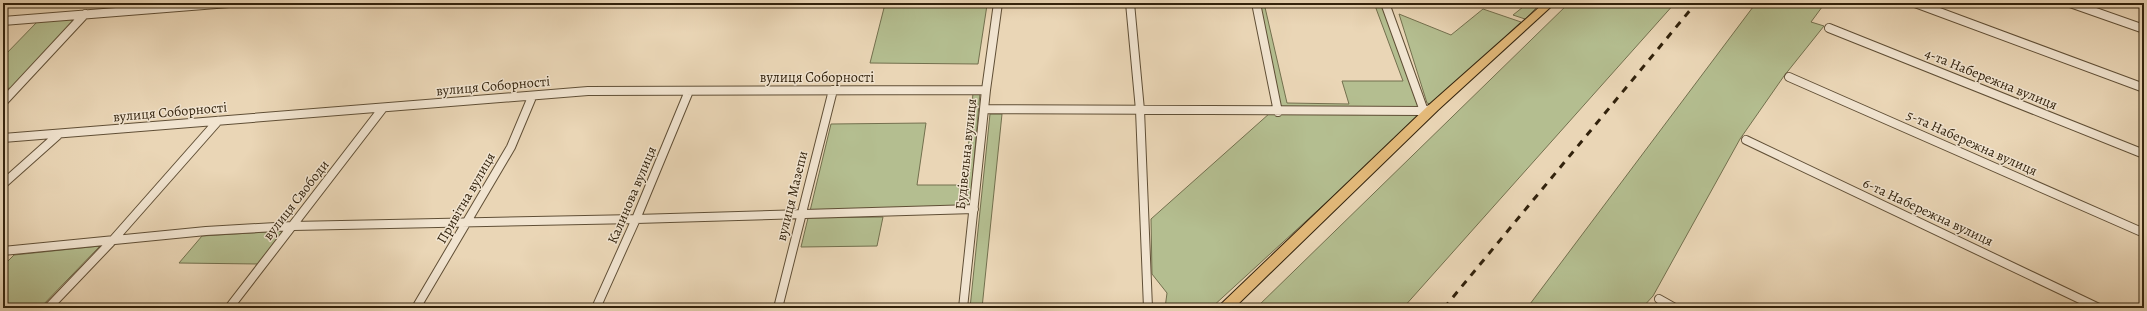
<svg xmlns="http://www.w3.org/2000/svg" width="2147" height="311" viewBox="0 0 2147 311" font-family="Alegreya,serif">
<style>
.green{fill:#b4be90;stroke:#73704e}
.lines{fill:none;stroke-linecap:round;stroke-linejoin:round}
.street-casing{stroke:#604f36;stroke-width:10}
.primary-casing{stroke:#32220c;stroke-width:2}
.street{stroke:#f1e4d0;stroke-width:8}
.primary{fill:#e5bb7b;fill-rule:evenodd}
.rail{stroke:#32220c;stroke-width:3;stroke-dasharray:7 7;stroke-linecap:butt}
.labels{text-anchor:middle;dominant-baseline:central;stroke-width:3;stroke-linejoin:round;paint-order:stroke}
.street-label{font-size:14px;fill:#32220c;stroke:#f1e4d0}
</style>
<rect width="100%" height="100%" fill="#ead6b6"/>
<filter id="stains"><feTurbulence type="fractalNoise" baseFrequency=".005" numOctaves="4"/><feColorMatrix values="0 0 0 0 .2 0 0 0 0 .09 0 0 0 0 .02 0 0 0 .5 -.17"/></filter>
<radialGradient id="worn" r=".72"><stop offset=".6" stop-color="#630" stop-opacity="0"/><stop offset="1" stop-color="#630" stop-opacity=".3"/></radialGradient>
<path class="green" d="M1259,3H1264L1287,103L1349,104L1342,81H1403L1374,3H1381L1419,109L1281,110Z
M1528,3H1541L1525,19L1513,15Z
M1569,3H1675L1403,308H1256Z
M1756,3H1825L1811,22L1824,26L1784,76L1740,139L1653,296L1642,308H1527Z
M885,4L987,5L978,64L870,63Z
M1483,9L1521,22L1433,105L1427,103L1399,14L1451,35Z
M78,18L11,88L3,89V57L38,21Z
M973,93H980L970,206L810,211L831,124L926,123L917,185H965Z
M1270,113H1424L1211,308H1165L1167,293L1152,274L1151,219Z
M990,114H1002L982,308H970Z
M883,217L877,246L801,247L808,218Z
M283,231L258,264L179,263L202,236Z
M100,246L40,308H3V266L14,255Z"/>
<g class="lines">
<g class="street-casing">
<path id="street" d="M1130,3L1140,110L1148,308
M1256,3L1278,112
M1385,3L1424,111
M1915,3L2144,88
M2070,3L2144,29
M3,21L229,3
M1829,28L2144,154
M1789,77L2144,233
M3,102L85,14
M984,109L1424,111L1433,108
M3,138L588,91L986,90
M1746,140L2099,308
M3,184L58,135
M3,251L206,231L293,226L636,219L974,209
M1659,299L1675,308
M48,308L113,240L218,121
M229,308L383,108
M416,308L511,147L532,97
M596,308L636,219L689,91
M778,308L833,90
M963,308L986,90L998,3"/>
</g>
<g class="primary-casing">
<path id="primary" d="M1544,3H1555L1438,110L1234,308H1217L1430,104Z"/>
</g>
<use href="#street" class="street"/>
<use href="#primary" class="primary"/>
<path class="rail" d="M1444,308L1696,3"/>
</g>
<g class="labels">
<g class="street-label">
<text x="817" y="77">вулиця Соборності</text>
<text transform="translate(1991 79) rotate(22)">4-та Набережна вулиця</text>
<text transform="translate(493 86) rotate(-5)">вулиця Соборності</text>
<text transform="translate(170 112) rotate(-5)">вулиця Соборності</text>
<text transform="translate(1972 143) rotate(24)">5-та Набережна вулиця</text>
<text transform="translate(966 154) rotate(-84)">Будівельна вулиця</text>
<text transform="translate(632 195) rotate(-67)">Калинова вулиця</text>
<text transform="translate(792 196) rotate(-76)">вулиця Мазепи</text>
<text transform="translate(466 198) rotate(-60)">Привітна вулиця</text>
<text transform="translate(296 200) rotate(-52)">вулиця Свободи</text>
<text transform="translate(1928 212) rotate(25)">6-та Набережна вулиця</text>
</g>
</g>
<rect width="2147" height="311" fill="none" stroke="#ead6b6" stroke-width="16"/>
<rect x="4" y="4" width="2139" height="303" fill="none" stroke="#32220c" stroke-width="2"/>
<rect x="8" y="8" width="2131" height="295" fill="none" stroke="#32220c"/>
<rect width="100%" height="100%" filter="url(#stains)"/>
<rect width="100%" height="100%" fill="url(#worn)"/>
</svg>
